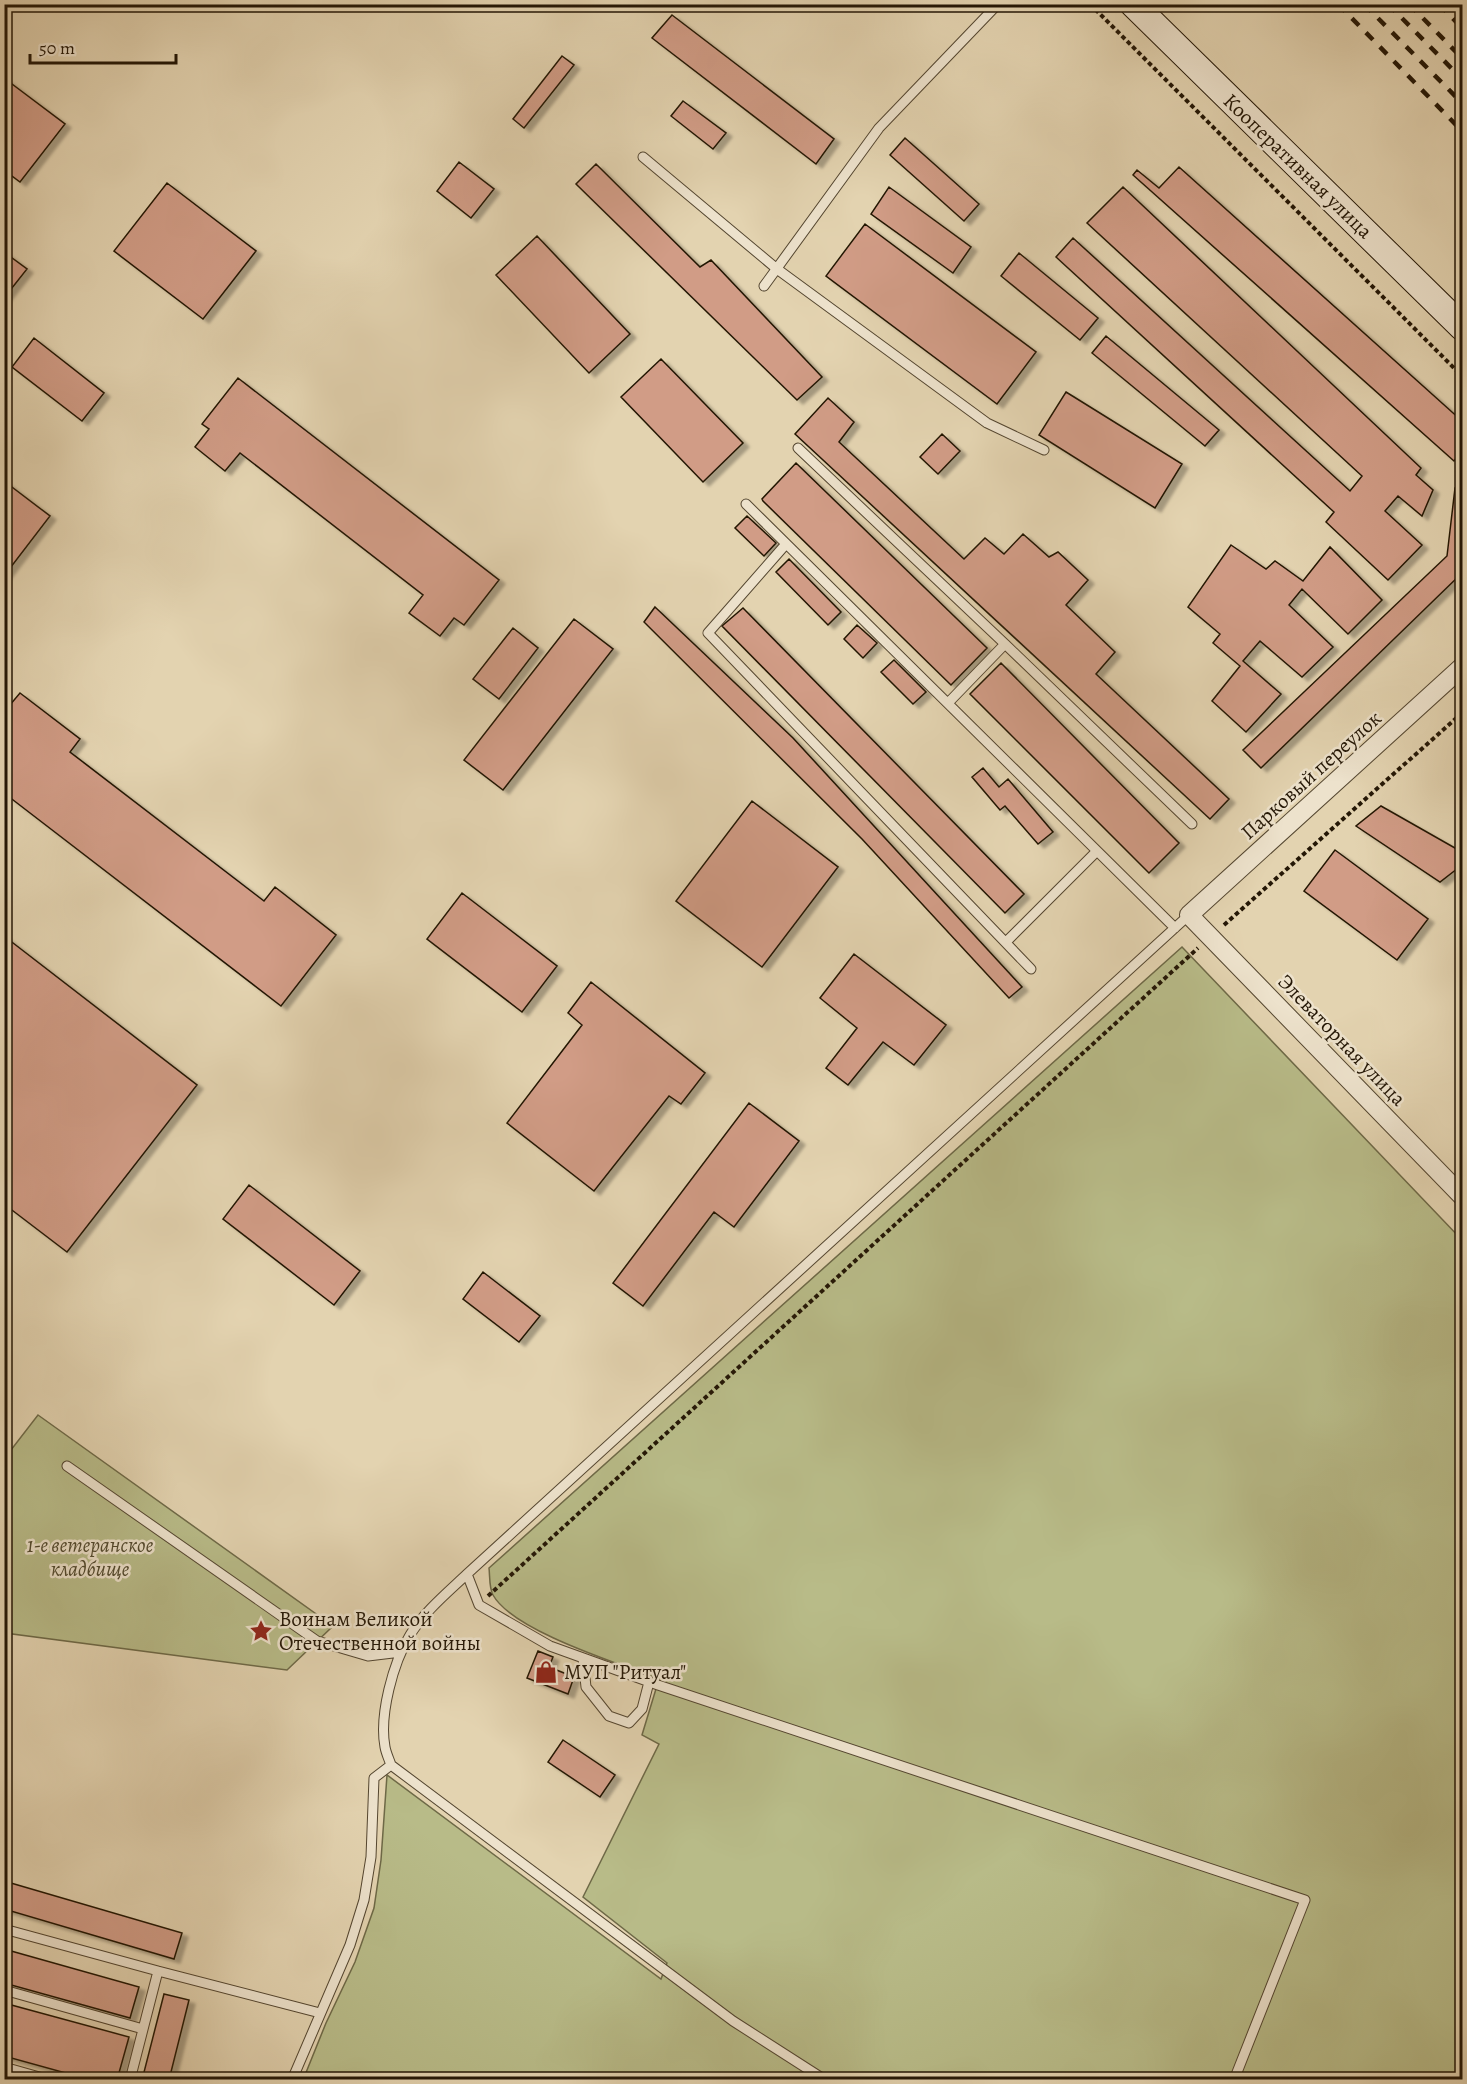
<svg xmlns="http://www.w3.org/2000/svg" width="1467" height="2084" viewBox="0 0 1467 2084" font-family="Alegreya,serif">
<style>
.green{fill:#b8bb88;stroke:#6e6947;stroke-width:1.5}
.building{fill:#d19c86;stroke:#241706;stroke-width:1.5;filter:url(#shadow)}
.lines{fill:none;stroke-linecap:round;stroke-linejoin:round}
.service-casing{stroke:#544630;stroke-width:11}
.minor-casing{stroke:#544630;stroke-width:20}
.secondary-casing{stroke:#241706;stroke-width:28}
.path{stroke:#241706;stroke-width:4;stroke-dasharray:4.5 3;stroke-linecap:butt}
.service{stroke:#ede2cc;stroke-width:9}
.minor{stroke:#ede2cc;stroke-width:18}
.secondary{stroke:#ede2cc;stroke-width:26}
.rail{stroke:#241706;stroke-width:4.5;stroke-dasharray:10 10;stroke-linecap:butt}
.labels{text-anchor:middle;dominant-baseline:central;stroke-width:5;stroke-linejoin:round;paint-order:stroke}
.street-label{font-size:21px;fill:#241706;stroke:#ede2cc}
.park-label{font-size:21px;font-style:italic;fill:#50482d;stroke:#ede2cc}
.poi-label{font-size:21px;fill:#241706;stroke:#ede2cc;text-anchor:start}
</style>
<defs>
<filter id="shadow"><feDropShadow dx="6" dy="4" stdDeviation="1.5" flood-color="#0004"/></filter>
</defs>
<rect width="100%" height="100%" fill="#e3d3b0"/>
<filter id="stains"><feTurbulence type="fractalNoise" baseFrequency=".00333" numOctaves="4"/><feColorMatrix values="0 0 0 0 .2 0 0 0 0 .09 0 0 0 0 .02 0 0 0 .5 -.17"/></filter>
<radialGradient id="worn" r=".72"><stop offset=".6" stop-color="#630" stop-opacity="0"/><stop offset="1" stop-color="#630" stop-opacity=".3"/></radialGradient>
<path class="green" d="M1182,947L1462,1240V2079L303,2080L326,2023L355,1962L374,1908L381,1860L387,1775L661,1979L667,1963L583,1897L659,1744L642,1735L659,1679C620,1664 513,1631 493,1595C489,1588 490,1576 489,1568Z
M38,1415L333,1626L287,1670L5,1633L4,1459Z"/>
<path class="building" d="M672,15L834,139L816,164L652,38Z
M562,56L574,65L524,128L513,119Z
M4,78L65,124L20,182L4,170Z
M683,101L726,133L713,149L671,116Z
M905,138L979,204L964,221L890,155Z
M459,162L494,189L471,218L437,191Z
M596,164L700,267L711,260L822,377L797,400L576,184Z
M1179,167L1462,421V451L1454,461L1133,175L1137,170L1159,188Z
M167,183L256,251L203,319L114,251Z
M889,187L971,247L953,273L871,214Z
M1123,187L1421,468L1416,475L1433,490L1422,516L1398,496L1385,511L1422,545L1388,580L1326,522L1334,512L1056,257L1073,238L1350,491L1362,476L1087,223Z
M865,224L1036,352L997,404L826,276Z
M537,236L630,334L589,373L496,275Z
M4,252L27,269L4,298Z
M1019,253L1098,318L1080,340L1001,276Z
M1106,336L1219,430L1205,446L1092,353Z
M34,338L104,393L82,421L12,367Z
M661,359L743,443L703,482L621,397Z
M238,378L499,580L464,625L454,618L440,636L409,613L423,595L240,453L225,471L195,447L209,429L202,424Z
M1066,392L1182,464L1155,508L1039,435Z
M828,398L854,422L839,442L964,559L985,538L1004,554L1023,534L1049,557L1058,552L1088,580L1066,605L1115,652L1096,674L1229,799L1210,819L795,434Z
M942,434L960,451L938,474L920,457Z
M796,463L987,648L951,685L763,501L762,499Z
M4,481L50,516L4,576Z
M1455,488H1462V573L1261,768L1243,750L1447,556Z
M747,516L776,543L764,556L735,528Z
M1231,545L1266,569L1275,561L1303,581L1330,547L1382,600L1348,634L1302,589L1289,605L1333,647L1302,677L1260,641L1243,661L1281,694L1246,732L1212,701L1240,666L1213,643L1220,634L1188,607Z
M789,559L841,612L828,625L776,572Z
M655,607L793,738L1022,987L1009,998L862,839L644,622Z
M743,608L1024,894L1005,913L722,626Z
M574,619L613,649L503,790L464,760Z
M857,625L877,643L863,658L844,639Z
M513,628L538,648L499,699L473,679Z
M894,660L926,692L913,704L881,672Z
M1001,663L1179,843L1149,873L970,694Z
M20,693L80,739L70,752L264,901L275,887L336,935L281,1006L4,793V712Z
M983,768L999,787L1008,779L1053,832L1038,844L1005,806L1000,810L972,777Z
M752,801L838,867L762,967L676,901Z
M1381,806L1462,852V865L1440,882L1356,826Z
M1335,850L1428,919L1397,960L1304,891Z
M462,893L557,966L522,1012L427,939Z
M4,936L197,1085L67,1252L4,1204Z
M854,954L946,1025L914,1065L883,1042L848,1085L826,1068L857,1028L820,998Z
M591,982L705,1073L681,1104L669,1096L594,1191L507,1123L582,1025L568,1013Z
M749,1103L799,1141L734,1227L714,1212L643,1306L613,1283Z
M249,1185L360,1271L334,1305L223,1219Z
M483,1272L540,1316L519,1342L463,1299Z
M538,1651L553,1657L549,1667L574,1677L568,1694L527,1678Z
M563,1740L615,1775L600,1797L548,1762Z
M4,1881L182,1933L174,1959L4,1909Z
M4,1949L139,1987L130,2018L4,1983Z
M164,1994L189,2000L169,2080H142Z
M4,2003L129,2037L117,2080H91L4,2056Z
M4,2074L23,2080H4Z"/>
<g class="lines">
<g class="service-casing">
<path id="service" d="M643,157L777,269L987,423L1044,450
M764,286L879,128L998,4
M798,448L1005,644
M746,504L1175,928
M786,544L708,633L1031,969
M948,703L1005,644L1192,824
M1006,942L1097,851
M67,1466L317,1641L368,1656L401,1652
M467,1574L479,1605L550,1646L658,1685L1305,1900L1234,2080
M583,1658L586,1687L609,1716L629,1723L642,1709L649,1682
M391,1765L733,2021L825,2080
M4,1929L158,1971
M4,1990L143,2029
M4,2067L50,2080
M130,2080L158,1971L320,2013
M292,2080L350,1945L364,1900L371,1857L374,1778L391,1765C389,1759 386,1753 385,1747C379,1715 393,1663 410,1635C424,1612 447,1593 467,1574L1189,915"/>
</g>
<g class="minor-casing">
<path id="minor" d="M1462,667L1189,915L1462,1196"/>
</g>
<g class="secondary-casing">
<path id="secondary" d="M1133,4L1462,327"/>
</g>
<path class="path" d="M1090,4L1462,376
M1224,925L1462,713
M488,1596L1198,948"/>
<use href="#service" class="service"/>
<use href="#minor" class="minor"/>
<use href="#secondary" class="secondary"/>
<path class="rail" d="M1338,4L1462,131
M1364,4L1462,103
M1388,4L1462,79
M1409,4L1462,58
M1439,4L1462,28
M1457,4L1462,10"/>
</g>
<defs>
<g id="sight-bare" transform="scale(1.8)"><path d="M0-6L1.8-2.2L6-1.7L2.9 1.2L3.7 5.4L0 3.3L-3.7 5.4L-2.9 1.2L-6-1.7L-1.8-2.2Z" fill="#8f2418" stroke="#ede2cc" stroke-width="2.5" paint-order="stroke"/></g>
<g id="shop-bare" transform="scale(1.8)"><path d="M-5-2.5h2.3a2.7 3.5 0 0 1 5.4 0H5L5.5 6h-11ZM-1.5-2.5h3a1.5 2.3 0 0 0-3 0Z" fill="#8f2418" stroke="#ede2cc" stroke-width="2.5" paint-order="stroke"/></g>
</defs>
<g fill-rule="evenodd">
<use href="#sight-bare" x="261" y="1631"/>
<use href="#shop-bare" x="546" y="1672"/>
</g>
<g class="labels">
<g class="street-label">
<text transform="translate(1298 166) rotate(44)">Кооперативная улица</text>
<text transform="translate(1311 775) rotate(-42)">Парковый переулок</text>
<text transform="translate(1342 1040) rotate(46)">Элеваторная улица</text>
</g>
<g class="park-label">
<text x="90" y="1545">1-е ветеранское<tspan x="90" dy="24">кладбище</tspan></text>
</g>
<g class="poi-label">
<text x="279" y="1619">Воинам Великой<tspan x="279" dy="24">Отечественной войны</tspan></text>
<text x="564" y="1672">МУП "Ритуал"</text>
</g>
</g>
<rect width="1467" height="2084" fill="none" stroke="#e3d3b0" stroke-width="24"/>
<rect x="6" y="6" width="1455" height="2072" fill="none" stroke="#241706" stroke-width="3"/>
<rect x="12" y="12" width="1443" height="2060" fill="none" stroke="#241706" stroke-width="1.5"/>
<path d="M30 54v9h146v-9" fill="none" stroke="#241706" stroke-width="3"/>
<text x="39" y="54" font-size="18" fill="#241706" stroke="#ede2cc" stroke-width="4.5" paint-order="stroke">50 m</text>
<rect width="100%" height="100%" filter="url(#stains)"/>
<rect width="100%" height="100%" fill="url(#worn)"/>
</svg>
